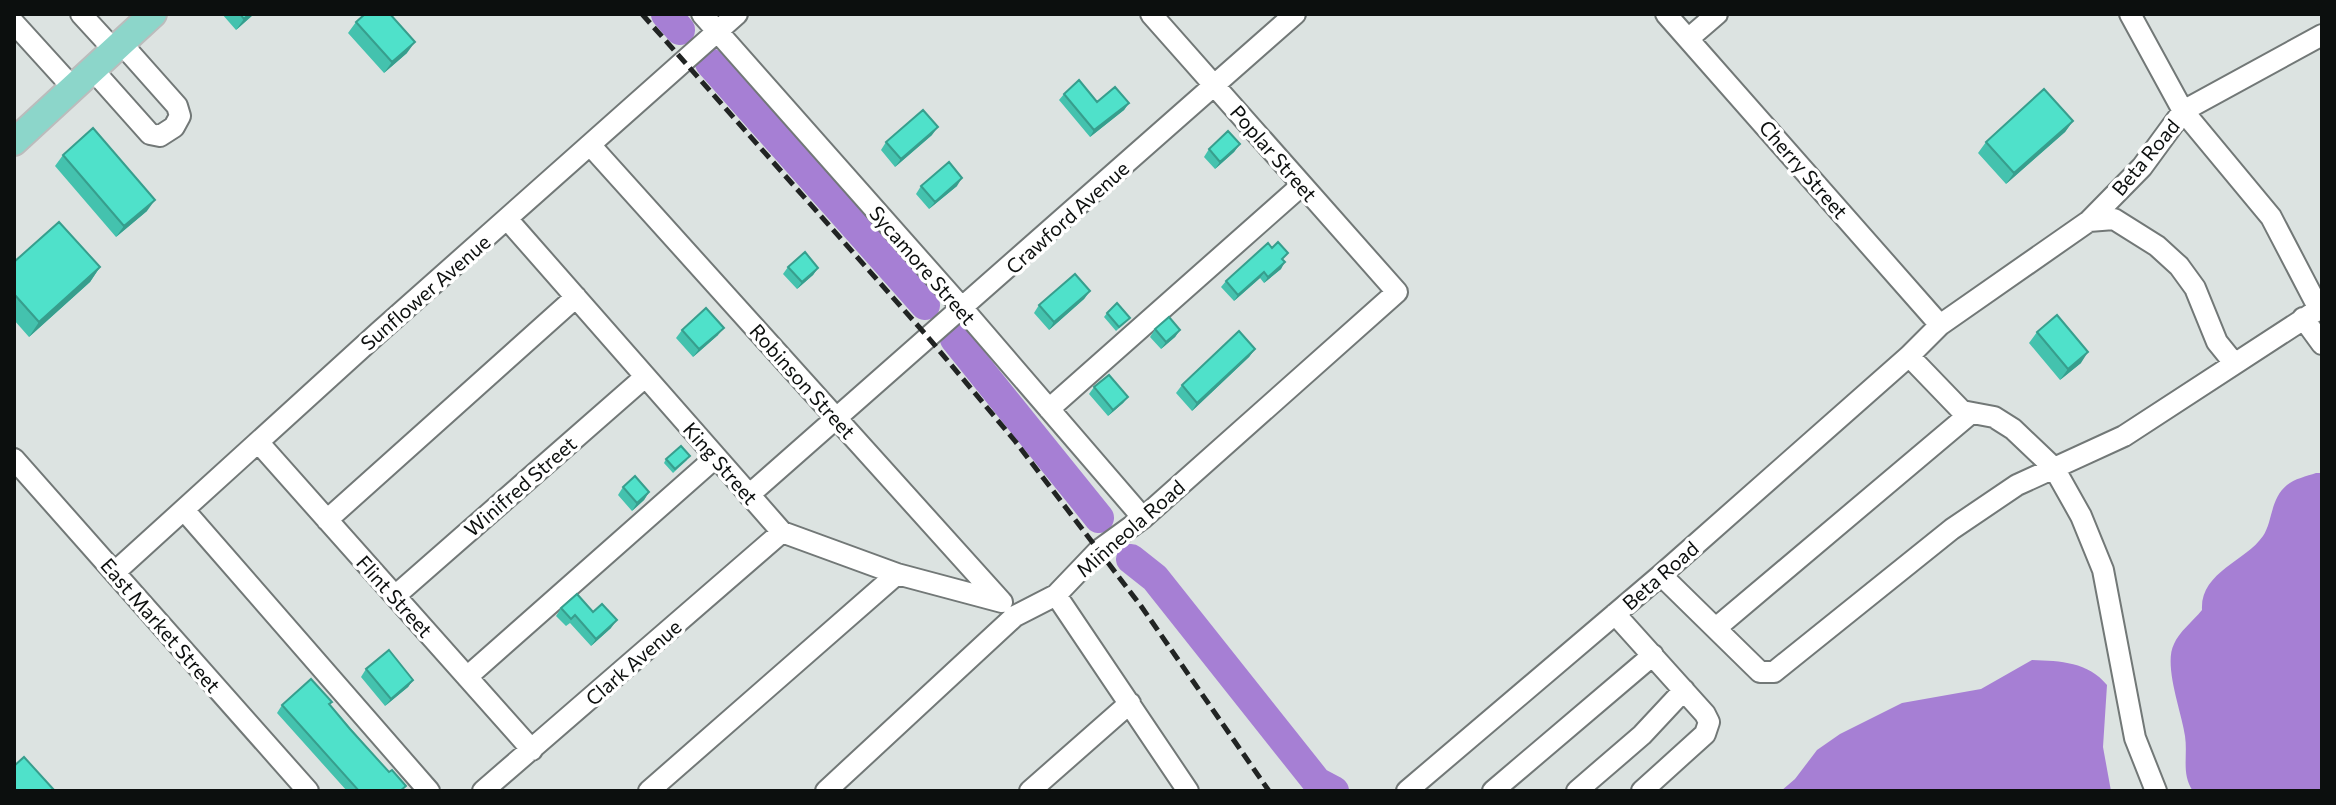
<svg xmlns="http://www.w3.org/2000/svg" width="2336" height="805" viewBox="0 0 2336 805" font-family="Commissioner,sans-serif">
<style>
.water{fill:#a67fd4}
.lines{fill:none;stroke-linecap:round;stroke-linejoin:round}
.river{stroke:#a67fd4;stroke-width:30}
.minor-casing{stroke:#727877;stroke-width:24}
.major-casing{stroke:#bbbcbc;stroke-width:30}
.minor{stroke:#fff;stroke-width:20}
.major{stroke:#8cd6ca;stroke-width:26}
.rail{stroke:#212423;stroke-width:5;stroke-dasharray:12 6;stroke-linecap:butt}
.wall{fill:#44c2ae}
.shaded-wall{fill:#379e8d}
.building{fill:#4fe1ca;stroke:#379e8d;stroke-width:2}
.labels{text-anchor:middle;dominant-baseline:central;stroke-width:7;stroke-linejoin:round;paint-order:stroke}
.street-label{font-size:20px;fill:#0c0f0e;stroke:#fff}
</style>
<rect width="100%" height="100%" fill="#dce3e1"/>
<path class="water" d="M2316,473H2322V791H2193C2181,774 2188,756 2185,736C2182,713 2163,665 2174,644C2179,632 2193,621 2202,610C2200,572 2245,562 2263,536C2273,521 2270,499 2287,485C2294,479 2307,476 2316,473Z
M2032,660C2061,661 2088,662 2107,685L2103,747L2111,791H1781L1795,779L1817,750L1840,734L1902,703L1981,689Z"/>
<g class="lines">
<path class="river" d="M666,14L680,30
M710,63L925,305
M955,339L1099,518
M1131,559L1155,578L1317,782L1334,791"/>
<g class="minor-casing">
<path id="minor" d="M81,14L114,50
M702,14L963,309L1143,518
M1666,14L1940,325
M2130,14L2183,111L2271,217L2319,309
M14,23L73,88
M1688,39L1717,14
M93,70L150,134L160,136L174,127L180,116L177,106L121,43
M591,146L1001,601
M508,220L782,532L897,574L1002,602
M2089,221L2114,219L2157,246L2179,266L2195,288L2217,342L2234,363
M2303,318L2322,344
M1909,356L1962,411L1994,417L2013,429L2054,468L2081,516L2103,570L2135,738L2156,791
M1049,409L1302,185
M258,442L532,750
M14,459L308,791
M749,495L1295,14
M184,510L429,791
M327,520L576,297
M115,572L378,333L737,14
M1661,575L1760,672H1774L1952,529L2017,485L2124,436L2319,309
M1056,595L1188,791
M395,596L645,377
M1615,614L1705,714L1709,722L1705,734L1642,791
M1716,628L1971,413
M467,677L716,457
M483,791L782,532
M649,791L897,574
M826,791L1015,616L1056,595L1099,550L1143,518L1397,292L1151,14
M1030,791L1130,703
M1407,791L1661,575L1909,356L1940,325L2089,221L2142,167L2183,111L2322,35
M1493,791L1653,655
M1577,791L1642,735L1684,690"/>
</g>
<g class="major-casing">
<path id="major" d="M14,142L153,14"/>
</g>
<use href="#minor" class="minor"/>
<use href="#major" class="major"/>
<path class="rail" d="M642,14L927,336L1015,441L1141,606L1269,791"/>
</g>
<path class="wall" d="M222,14H254L236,30Z
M356,22L407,53L384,73L348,33Z
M1064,94L1097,102L1129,103L1124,110L1090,137L1059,100Z
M2073,121L2065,132L2006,184L1978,153L1986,142Z
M932,135L895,167L881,150L886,142Z
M1240,144L1234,152L1215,169L1204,157L1209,149Z
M63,155L147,211L116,237L55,166Z
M921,186H957L929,209L916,194Z
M1283,260L1281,269L1264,283L1260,278L1234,301L1221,287L1226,281Z
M14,262L100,267L90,282L29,337L14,320Z
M788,267L818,268L813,275L797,289L783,274Z
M1090,291L1084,299L1049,330L1034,313L1039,305Z
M1107,313L1130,318L1116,331L1104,317Z
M1155,329L1180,330L1175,337L1161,349L1150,337Z
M682,330L718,335L693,357L676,338Z
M2037,332L2081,363L2060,380L2029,343Z
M1255,349L1249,357L1192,411L1176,393L1182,385Z
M1094,387L1128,397L1123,403L1108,416L1089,394Z
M666,459L687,460L673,473L664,463Z
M623,487L649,492L644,500L632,511L618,495Z
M561,608L593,612L611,628L591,646L570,623L566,626L556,616Z
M366,669L413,680L408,687L385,706L361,677Z
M282,705H330L389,772L406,786L402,791H347L277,713Z"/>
<path class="shaded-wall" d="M249,14H254L236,30L244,19Z
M415,42L407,53L384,73L392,62Z
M1129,103L1124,110L1090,137L1094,130Z
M2073,121L2065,132L2006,184L2014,173Z
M938,127L932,135L895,167L901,159Z
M1240,144L1234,152L1215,169L1220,162Z
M962,178L957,186L929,209L935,202Z
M155,200L147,211L116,237L124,226Z
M1285,262L1281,269L1264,283L1268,277Z
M100,267L90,282L29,337L39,322Z
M818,268L813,275L797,289L802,282Z
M1264,272L1260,278L1234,301L1238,295Z
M1090,291L1084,299L1049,330L1054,322Z
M724,328L718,335L693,357L699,349Z
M1180,330L1175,337L1161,349L1166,342Z
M1255,349L1249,357L1192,411L1197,403Z
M2088,352L2081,363L2060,380L2068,369Z
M1128,397L1123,403L1108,416L1113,410Z
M649,492L644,500L632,511L637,503Z
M617,620L611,628L591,646L596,639Z
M413,680L408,687L385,706L391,699Z"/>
<path class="building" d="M240,14H249L244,19Z
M365,14H390L415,42L392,62L356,22Z
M1079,80L1097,102L1115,87L1129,103L1094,130L1064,94Z
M2044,89L2073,121L2014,173L1986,142Z
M923,110L938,127L901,159L886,142Z
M93,128L155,200L124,226L63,155Z
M1228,131L1240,144L1220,162L1209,149Z
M949,162L962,178L935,202L921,186Z
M59,222L100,267L39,322L14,294V262Z
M1278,242L1288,253L1282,259L1285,262L1268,277L1264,272L1238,295L1226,281L1268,243L1272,248Z
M805,252L818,268L802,282L788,267Z
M1075,274L1090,291L1054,322L1039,305Z
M1117,303L1130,318L1119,327L1107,313Z
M706,308L724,328L699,349L682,330Z
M2057,315L2088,352L2068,369L2037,332Z
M1169,317L1180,330L1166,342L1155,329Z
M1239,331L1255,349L1197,403L1182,385Z
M1109,375L1128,397L1113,410L1094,387Z
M681,446L690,456L675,469L666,459Z
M635,476L649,492L637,503L623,487Z
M577,594L593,612L602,604L617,620L596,639L575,615L571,619L561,608Z
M389,650L413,680L391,699L366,669Z
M311,679L332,702L329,704L350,729L389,772L392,770L406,786L400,791H359L282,705Z
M24,757L54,790V791H14V766Z"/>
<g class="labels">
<g class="street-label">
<text transform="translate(1274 153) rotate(49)">Poplar Street</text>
<text transform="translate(2145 157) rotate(-50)">Beta Road</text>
<text transform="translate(1804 169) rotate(49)">Cherry Street</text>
<text transform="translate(1067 217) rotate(-42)">Crawford Avenue</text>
<text transform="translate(923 265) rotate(49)">Sycamore Street</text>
<text transform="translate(425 292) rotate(-41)">Sunflower Avenue</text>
<text transform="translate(803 381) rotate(48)">Robinson Street</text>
<text transform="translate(721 463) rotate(49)">King Street</text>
<text transform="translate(520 486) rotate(-41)">Winifred Street</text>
<text transform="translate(1130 528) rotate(-41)">Minneola Road</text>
<text transform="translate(1660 575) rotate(-41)">Beta Road</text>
<text transform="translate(395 596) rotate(48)">Flint Street</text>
<text transform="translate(161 625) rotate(49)">East Market Street</text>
<text transform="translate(633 662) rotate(-41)">Clark Avenue</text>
</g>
</g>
<rect width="2336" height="805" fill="none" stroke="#0c0f0e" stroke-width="32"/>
</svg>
